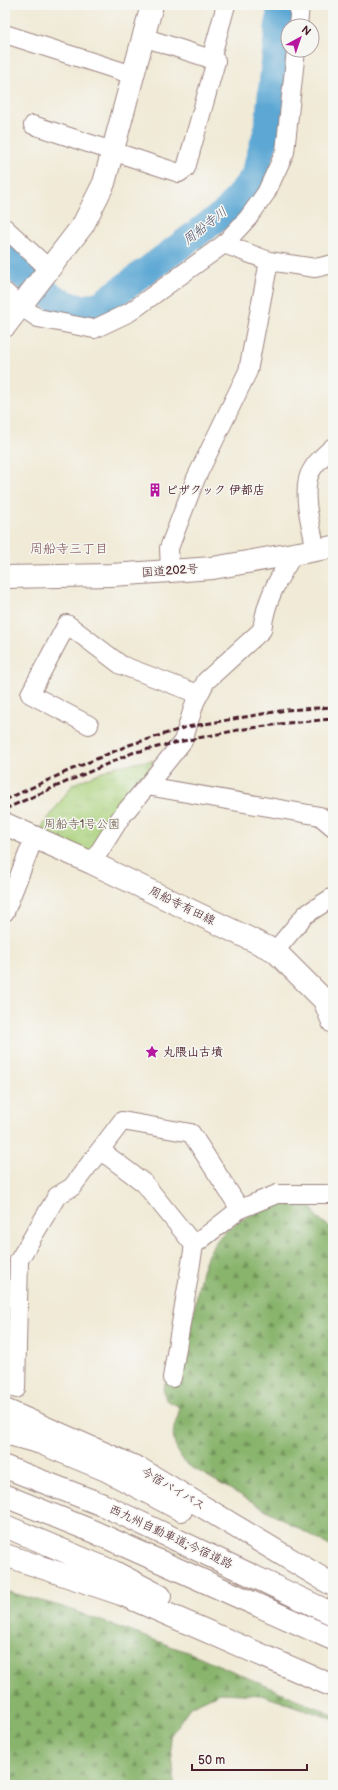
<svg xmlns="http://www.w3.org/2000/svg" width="338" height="1790" viewBox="0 0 338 1790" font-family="'Balsamiq Sans','Klee One',sans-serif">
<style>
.grass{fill:url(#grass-tufts);stroke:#7a7854}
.forest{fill:url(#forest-firs);stroke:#696a4c}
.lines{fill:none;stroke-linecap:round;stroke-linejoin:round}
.river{stroke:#5ca7d4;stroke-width:28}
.street-casing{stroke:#9d8480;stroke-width:20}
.secondary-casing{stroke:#9d8480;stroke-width:24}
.highway-casing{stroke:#9d8480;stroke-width:24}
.street{stroke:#fff;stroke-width:18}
.secondary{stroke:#fff;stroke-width:22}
.highway{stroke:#fff;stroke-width:22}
.rail{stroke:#4a1f2b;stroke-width:3;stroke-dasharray:6 3;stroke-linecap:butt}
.labels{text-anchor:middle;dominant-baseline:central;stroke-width:3;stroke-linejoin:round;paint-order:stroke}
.poi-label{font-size:12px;font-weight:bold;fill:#4a1f2b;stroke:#f6f6f2;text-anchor:start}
.street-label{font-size:12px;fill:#4a1f2b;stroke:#f6f6f2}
.park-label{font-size:12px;fill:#675544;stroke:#f6f6f2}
.water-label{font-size:13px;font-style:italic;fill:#51556f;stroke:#f6f6f2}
.neighbourhood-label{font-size:13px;fill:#7e5054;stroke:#f6f6f2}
</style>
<defs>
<pattern id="grass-tufts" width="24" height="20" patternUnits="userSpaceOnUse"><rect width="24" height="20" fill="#abd27d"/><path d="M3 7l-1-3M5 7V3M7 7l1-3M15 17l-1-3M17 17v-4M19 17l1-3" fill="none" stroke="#95b46c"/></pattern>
<pattern id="forest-firs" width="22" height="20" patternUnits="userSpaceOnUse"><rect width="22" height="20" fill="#88b46c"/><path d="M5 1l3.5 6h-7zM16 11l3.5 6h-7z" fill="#719259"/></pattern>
</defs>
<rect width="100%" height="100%" fill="#f6f6f2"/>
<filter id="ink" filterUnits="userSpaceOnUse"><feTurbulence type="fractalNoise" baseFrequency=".025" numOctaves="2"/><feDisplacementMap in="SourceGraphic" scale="8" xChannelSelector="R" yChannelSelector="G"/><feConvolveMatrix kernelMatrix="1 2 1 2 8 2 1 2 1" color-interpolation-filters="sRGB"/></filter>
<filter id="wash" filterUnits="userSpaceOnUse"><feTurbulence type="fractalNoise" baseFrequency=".012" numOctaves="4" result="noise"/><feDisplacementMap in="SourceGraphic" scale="16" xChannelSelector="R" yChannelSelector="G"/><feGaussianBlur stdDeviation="0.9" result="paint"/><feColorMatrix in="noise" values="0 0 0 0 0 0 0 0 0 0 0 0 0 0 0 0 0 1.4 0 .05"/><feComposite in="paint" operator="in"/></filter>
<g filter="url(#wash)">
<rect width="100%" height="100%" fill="#f0ead6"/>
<path class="grass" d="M154,760L106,844L92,863L34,838L73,784L116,766Z"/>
<path class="forest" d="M293,1202L304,1204L313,1209L317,1218L333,1229V1548L186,1464C177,1451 170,1441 175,1424C177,1417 180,1414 178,1406L166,1400L163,1388C169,1374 181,1362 185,1348C204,1293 189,1242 253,1214C267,1208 277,1204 293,1202Z
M5,1591L63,1607L198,1656L333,1715V1719L261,1695L220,1693L190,1707L170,1736L175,1785H5Z"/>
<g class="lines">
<path class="river" d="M5,257C21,275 59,308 84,308C89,309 96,305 102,304L227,211L254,177L268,129L281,5"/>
</g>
</g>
<g filter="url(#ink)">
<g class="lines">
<g class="street-casing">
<path id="street" d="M298,26L300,5
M5,34L133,75
M143,37L211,59
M33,125L179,173L186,168L216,61L211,59L226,5
M5,228L49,269
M224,244L248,218L266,193L285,152L296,50
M5,292L20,306L38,318L94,329L130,312L224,244L269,261L315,268L333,264
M316,551C312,528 303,502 308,479C311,466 324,455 333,447
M170,572L169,548L196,478L248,371L269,261
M89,725L30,694L67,624L121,665L198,694
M147,786L183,741L195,702L206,681L262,630C266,599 277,581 293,555
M92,863L121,817L147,786L320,816L333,827
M5,912L34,838
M275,951L305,915L333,897
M194,1245L144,1183L100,1150L122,1121L191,1133L240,1209
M172,1378L194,1245L240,1209L277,1194H333
M16,1389L19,1260L57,1196L72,1187L100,1150"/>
</g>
<g class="secondary-casing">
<path id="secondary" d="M5,326L83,225L104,183L152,5
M5,824L92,863L275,951L324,1000L333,1022"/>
</g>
<g class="highway-casing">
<path id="highway" d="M5,577L112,575L213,568L333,547
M5,1410L140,1469L333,1585
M5,1433L41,1443L106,1470L181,1510
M5,1467L103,1505L333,1614
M5,1496L92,1531L333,1639
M5,1526L114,1572L160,1596
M5,1555L121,1594L333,1686"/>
</g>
<use href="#street" class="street"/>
<use href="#secondary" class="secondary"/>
<use href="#highway" class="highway"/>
<path class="rail" d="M5,800L68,771L129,745L187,727L286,710L333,707
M5,809L132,753L183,741L238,730L287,723L333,719"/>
</g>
</g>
<defs>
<g id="building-bare" transform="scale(1.08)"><path d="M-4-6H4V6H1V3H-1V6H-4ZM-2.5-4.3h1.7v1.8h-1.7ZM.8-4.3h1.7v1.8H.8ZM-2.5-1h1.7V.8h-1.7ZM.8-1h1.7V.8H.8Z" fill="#b5179e" stroke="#f6f6f2" stroke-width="2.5" paint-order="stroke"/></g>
<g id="sight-bare" transform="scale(1.08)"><path d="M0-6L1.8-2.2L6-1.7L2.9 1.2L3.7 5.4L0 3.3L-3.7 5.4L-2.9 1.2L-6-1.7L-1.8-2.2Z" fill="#b5179e" stroke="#f6f6f2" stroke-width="2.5" paint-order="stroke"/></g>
</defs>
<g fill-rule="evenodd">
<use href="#building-bare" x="155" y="490"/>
<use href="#sight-bare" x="152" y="1052"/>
</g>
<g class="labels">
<g class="poi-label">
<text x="166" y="490">ピザクック 伊都店</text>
<text x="163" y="1052">丸隈山古墳</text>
</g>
<g class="street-label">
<text transform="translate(170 571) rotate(-4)">国道202号</text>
<text transform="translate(182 906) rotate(26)">周船寺有田線</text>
<text transform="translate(173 1489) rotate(31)">今宿バイパス</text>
<text transform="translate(171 1537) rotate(25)">西九州自動車道;今宿道路</text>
</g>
<g class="park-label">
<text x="82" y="824">周船寺1号公園</text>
</g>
<g class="water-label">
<text transform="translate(205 226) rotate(-38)">周船寺川</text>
</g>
<g class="neighbourhood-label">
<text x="69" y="549">周船寺三丁目</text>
</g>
</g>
<rect width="338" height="1790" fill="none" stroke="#f6f6f2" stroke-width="20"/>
<g transform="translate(300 38) rotate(40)"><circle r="19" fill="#f6f6f2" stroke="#b1a0a2"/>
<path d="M0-3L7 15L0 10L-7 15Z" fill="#b5179e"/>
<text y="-6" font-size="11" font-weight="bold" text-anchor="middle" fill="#4a1f2b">N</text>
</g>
<path d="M192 1764v6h115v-6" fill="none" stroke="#4a1f2b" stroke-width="2"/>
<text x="198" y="1764" font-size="12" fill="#4a1f2b" stroke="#f6f6f2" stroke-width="3" paint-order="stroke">50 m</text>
</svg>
